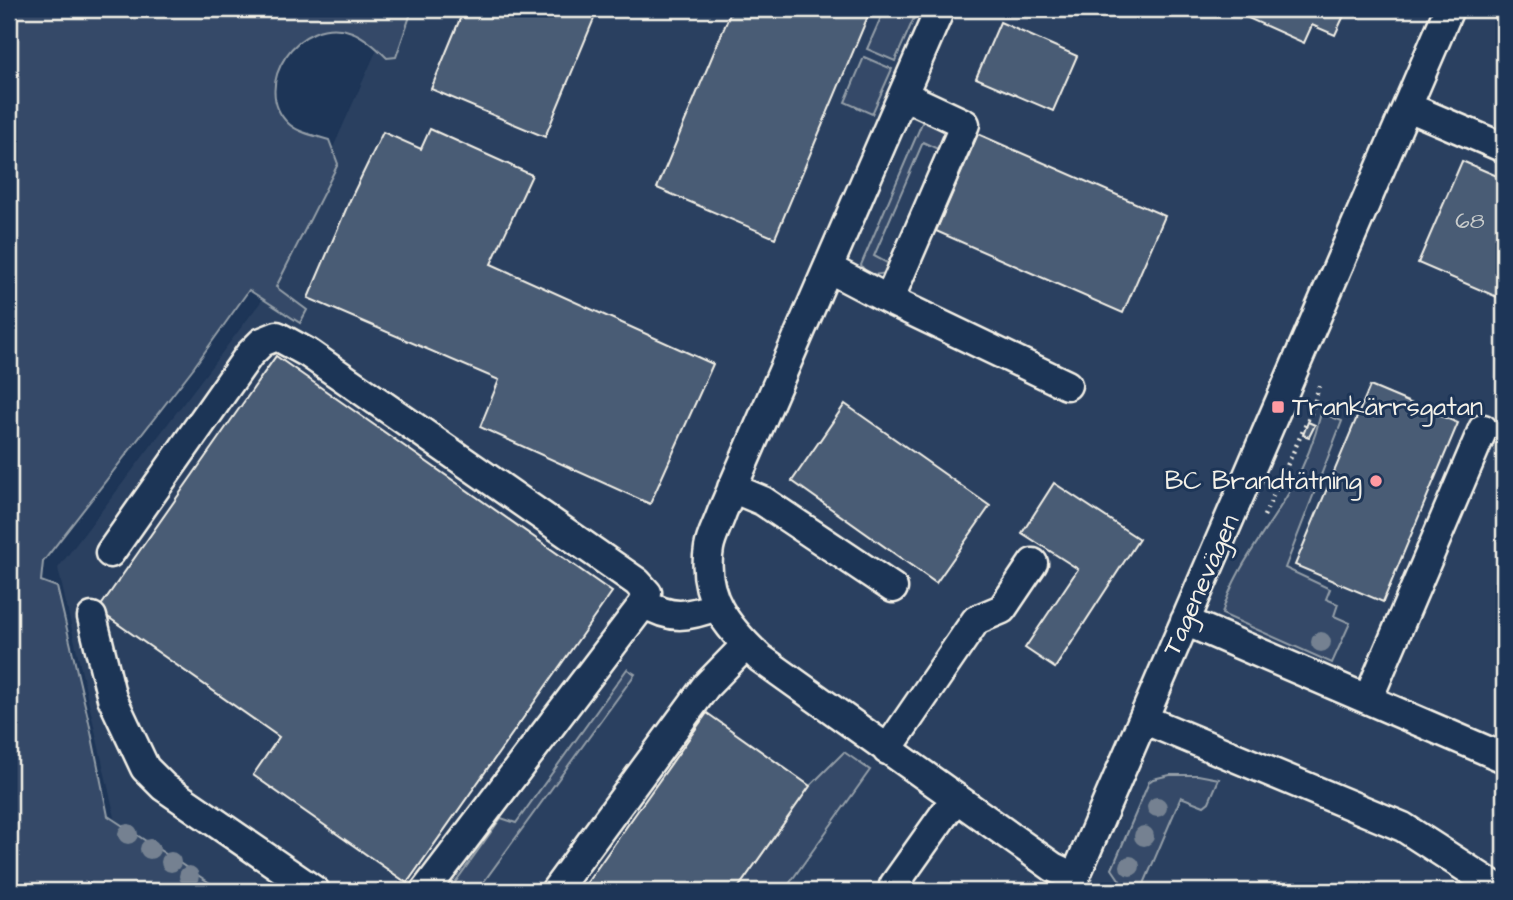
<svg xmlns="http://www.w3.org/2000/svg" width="1513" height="900" viewBox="0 0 1513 900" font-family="'Architects Daughter',sans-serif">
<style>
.built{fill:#2a4060}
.green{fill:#354a67;stroke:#949ea8;stroke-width:2}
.building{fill:#485b74;stroke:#f4f1e8;stroke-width:2}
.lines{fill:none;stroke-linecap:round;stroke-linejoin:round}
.minor-casing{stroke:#f4f1e8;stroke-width:33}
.path{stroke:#f4f1e8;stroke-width:4.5;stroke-dasharray:2 5;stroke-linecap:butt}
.minor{stroke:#1d3557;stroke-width:28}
.tree{fill:#748191}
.poi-dot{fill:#ff9aa2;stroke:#1d3557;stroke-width:2.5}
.labels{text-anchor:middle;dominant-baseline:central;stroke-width:6;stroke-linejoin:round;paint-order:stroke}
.number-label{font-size:23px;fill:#c9cccb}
.poi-label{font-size:26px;fill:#f4f1e8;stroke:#1d3557;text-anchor:start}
.street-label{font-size:26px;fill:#f4f1e8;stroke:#1d3557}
</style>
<rect width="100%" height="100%" fill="#1d3557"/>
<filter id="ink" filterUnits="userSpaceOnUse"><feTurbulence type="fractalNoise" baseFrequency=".0143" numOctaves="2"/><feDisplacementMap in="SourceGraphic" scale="14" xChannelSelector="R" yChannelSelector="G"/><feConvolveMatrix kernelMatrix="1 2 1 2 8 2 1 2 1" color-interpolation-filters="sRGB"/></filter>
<g filter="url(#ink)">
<path class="built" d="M395,9H1504V891H213L116,822L58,568L269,291Z"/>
<path class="green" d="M9,9H406L411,13L396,57L387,58C377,48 365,37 352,32C299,12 249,87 289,124C299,133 316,136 329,140L338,164L276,287L307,310L300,323L249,290L194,367L43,562L41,581L57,587L89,722L108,816L222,891H9Z
M890,9H918L895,61L867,49L882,15L886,17Z
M864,57L892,69L872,114L845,102Z
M925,116C944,127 949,129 942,151L923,142L874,256L893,266C885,277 867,278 861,265Z
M1321,413L1342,421L1285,568L1330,589L1326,599L1338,604L1334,616L1350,623L1332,663L1222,614C1234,568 1268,530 1291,489C1304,466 1315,439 1321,413Z
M627,669L635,674L477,891H449L501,818L516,823Z
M844,752L870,770L784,891H736L810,786Z
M1170,775H1198L1219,779L1209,802L1204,806L1181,797L1141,891H1127L1112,869L1149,782L1153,779Z"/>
<path class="building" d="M464,9H598L545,137L431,89Z
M732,9H871L775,238L657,188Z
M1228,9H1347L1335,35L1312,25L1304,43Z
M1000,22L1077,56L1053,111L976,78Z
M430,129L532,175L491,264L713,364L650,504L480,427L499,380L308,298L350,200L383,132L421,149Z
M978,134L1165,216L1123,313L936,231Z
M1462,161L1504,179V300L1418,263Z
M276,356L612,592L407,883L253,775L279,737L98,610Z
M1370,386L1458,423L1383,602L1295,565Z
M845,404L990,506L936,583L792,481Z
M1308,422L1315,425L1309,437L1303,435Z
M1054,483L1139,539L1055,668L1025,648L1078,569L1022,533Z
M707,713L810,786L736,891H581Z"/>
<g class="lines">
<g class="minor-casing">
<path id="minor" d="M940,9L722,512C718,524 711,536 709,548C701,596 727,627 760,658L1053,867L1074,877
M1408,107L1504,148
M828,268L889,300L965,124L903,95
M889,300L1067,385
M732,488L763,501L893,588
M110,553L249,355L262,342L277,336L308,353L637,582L647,593L644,603L425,891
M644,603C671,620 688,617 716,606
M92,617L112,698L145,768L164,787L315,891
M1185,621L1504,758
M1368,699L1483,429
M1143,719L1403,827L1502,891
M887,750L976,620L1002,609L1033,563
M894,885L955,799
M555,891L706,686L746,645
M1069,891L1449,9"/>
</g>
<path class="path" d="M1264,516L1312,411L1319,386"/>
<use href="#minor" class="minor"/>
</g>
<g class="tree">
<circle cx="1321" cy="642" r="10"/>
<circle cx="1157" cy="807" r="10"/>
<circle cx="128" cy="834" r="10"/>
<circle cx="1144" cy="836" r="10"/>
<circle cx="150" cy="849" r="10"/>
<circle cx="171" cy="862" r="10"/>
<circle cx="1130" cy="866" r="10"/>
<circle cx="189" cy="876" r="10"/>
</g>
</g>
<g class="poi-dot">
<rect x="1271" y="400" width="14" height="14" rx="3.5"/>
<circle cx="1376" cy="481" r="7"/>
</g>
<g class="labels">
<g class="number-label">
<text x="1470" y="221">68</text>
</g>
<g class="poi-label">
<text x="1292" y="407">Trankärrsgatan</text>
<text x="1362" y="481" text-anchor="end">BC Brandtätning</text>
</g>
<g class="street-label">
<text transform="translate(1201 585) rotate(-66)">Tagenevägen</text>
</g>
</g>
<rect width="1513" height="900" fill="none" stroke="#1d3557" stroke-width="35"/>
<rect x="18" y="18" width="1478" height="865" fill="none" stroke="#f4f1e8" stroke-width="2.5" filter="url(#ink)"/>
</svg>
